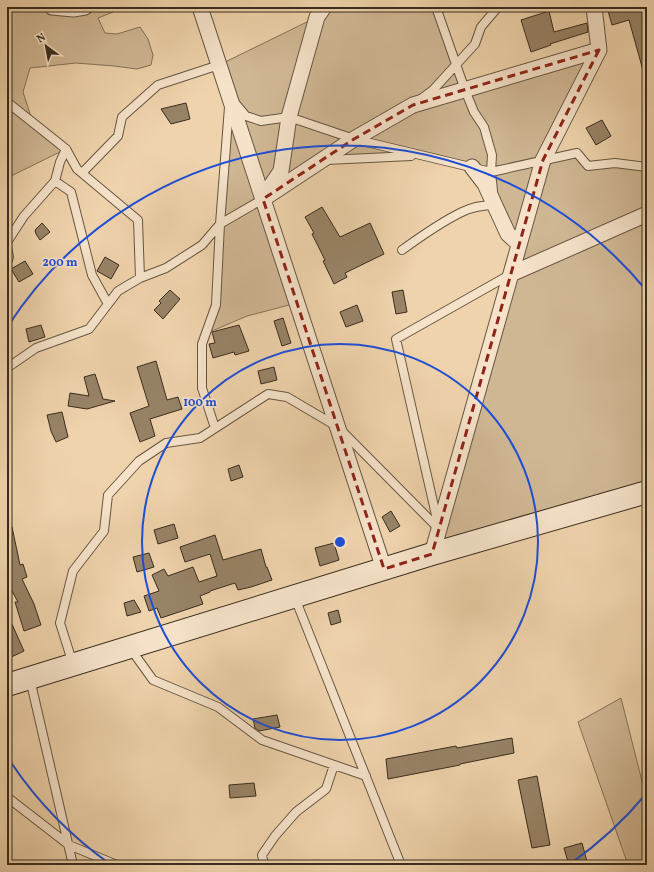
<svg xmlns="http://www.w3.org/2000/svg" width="654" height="872" viewBox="0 0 654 872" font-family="Vollkorn,serif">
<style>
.green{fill:#d0b794;stroke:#847258}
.building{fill:#988367;stroke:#392d1d}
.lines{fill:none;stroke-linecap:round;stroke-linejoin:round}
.service-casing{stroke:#665641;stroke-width:10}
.minor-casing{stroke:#665641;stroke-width:17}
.secondary-casing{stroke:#392d1d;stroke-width:24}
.service{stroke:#f5e2c9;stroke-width:8}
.minor{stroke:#f5e2c9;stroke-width:15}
.secondary{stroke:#f5e2c9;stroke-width:22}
.marked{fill:none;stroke:#8f2418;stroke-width:3;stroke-dasharray:8 5;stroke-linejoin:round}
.ring{fill:none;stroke:#1d4ed8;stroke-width:2}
.centre{fill:#1d4ed8;stroke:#f5e2c9;stroke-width:2}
.ring-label{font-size:12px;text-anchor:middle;font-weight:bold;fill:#1d4ed8;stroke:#f5e2c9;stroke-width:3.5;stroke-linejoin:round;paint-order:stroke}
</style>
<rect width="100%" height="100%" fill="#efd3ac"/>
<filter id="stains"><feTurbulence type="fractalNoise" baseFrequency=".005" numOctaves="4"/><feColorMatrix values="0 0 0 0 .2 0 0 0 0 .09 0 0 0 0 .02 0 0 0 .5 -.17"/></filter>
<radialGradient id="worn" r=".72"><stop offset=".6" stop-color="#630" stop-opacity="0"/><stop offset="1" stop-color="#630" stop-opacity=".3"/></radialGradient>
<path class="green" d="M7,7H117L113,12L98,18L105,33L117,34L140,27L148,39L153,55L151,65L137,69L114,66L76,63L30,68L23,92L33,123L66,149L7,178Z
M324,7H436L465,90L599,50L543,159L577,153L588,166L647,167V492L432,554L519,244L472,167L422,155L322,160L263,199L297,303L247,316L205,334L216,305L230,98L219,65L317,17Z
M621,698L647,801V865H628L578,722Z"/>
<path class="building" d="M621,7H647V73L644,74L629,20L612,25L608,11Z
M549,11L554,32L587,23L588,32L550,44L551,45L531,52L521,20Z
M186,103L190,119L171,124L161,109Z
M602,120L611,136L596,145L586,128Z
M322,207L340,237L370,223L384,254L345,273L347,277L334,284L323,261L325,260L312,234L314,233L305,217Z
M42,223L50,232L40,240L36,234L35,230Z
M105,257L119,265L111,279L97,271Z
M25,261L33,274L19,282L11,269Z
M170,290L180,299L163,319L154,310L161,303L159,301Z
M403,290L407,312L396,314L392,292Z
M357,305L363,321L346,327L340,312Z
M283,318L291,343L282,346L274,321Z
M41,325L45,337L29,342L26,329Z
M239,325L249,351L235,355L234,352L213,358L209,344L215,343L212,332Z
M156,361L167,400L178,397L182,409L150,419L155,436L140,442L130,413L149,406L137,367Z
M274,367L277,380L261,384L258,371Z
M95,374L103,399L115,401L87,409L68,406L70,393L89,396L84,377Z
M62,412L68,437L56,442L51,431L47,415Z
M239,465L243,477L231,481L228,469Z
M391,511L400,526L390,532L382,517Z
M174,524L178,538L158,544L154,530Z
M12,527L20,565L23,564L27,577L22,579L34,604L41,625L24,631L15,602H18L7,582V528Z
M215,535L223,560L261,549L266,567H267L272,580L251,587L238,590L235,583L210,591V592L200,596L203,604L161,618L157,608L149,611L144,596L159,591L152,575L164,569L168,576L193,567L199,582L217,576L210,554L185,562L180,547Z
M334,543L339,560L320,566L315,548Z
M149,553L154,567L137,572L133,557Z
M134,600L141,612L127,616L124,603Z
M338,610L341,622L331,625L328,613Z
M7,613L24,651L7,659Z
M277,715L280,727L259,731L255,728L253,719Z
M512,738L514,753L460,764V765L388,779L386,759L456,746L457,748Z
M537,776L550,845L532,848L518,780Z
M254,783L256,796L230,798L229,785Z
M582,843L588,865H569L564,848Z"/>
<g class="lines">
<g class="service-casing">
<path id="service" d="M436,7L465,90L474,112L484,127L492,155L491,172L493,191
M421,99L433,90L475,44L481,27L498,7
M7,102L66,149L77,169L138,220L140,278
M235,103L246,116L261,121L289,117L354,139L491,172L577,153L588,166L615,163L647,167
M327,160L411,156
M82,173L118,136L122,117L158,85L219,65
M55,181L71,192L92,275L108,304
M7,242L24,216L55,181L60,162L66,149
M7,246L9,257L7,263
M402,250C420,237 441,222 462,212C472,207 484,205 495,205V203
M7,368L36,348L89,329L118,291L140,278L166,268L202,245L220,224L263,199
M215,428L202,388V344L216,305L220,224L229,107
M438,524L396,339L511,274
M295,598L401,865
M130,648L153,680L218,707L262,740L366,776
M73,664L60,623L73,571L104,531L108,495L139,461L166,443L200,438L268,394L287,397L338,427L439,529
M30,679L73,865
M7,797L69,845L117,865
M264,865L262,855L275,836L296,812L326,789L334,765"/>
</g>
<g class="minor-casing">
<path id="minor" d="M52,7L73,9L85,7
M200,7L384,569
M472,167L485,184L508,234L519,244
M266,193L281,171L289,117L317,17L324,7
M263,199L354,139L413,105L599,50
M511,274L647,214
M432,554L543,160L599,50L594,7"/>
</g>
<g class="secondary-casing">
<path id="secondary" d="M7,685L432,554L647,492"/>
</g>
<use href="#service" class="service"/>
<use href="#minor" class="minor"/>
<use href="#secondary" class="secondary"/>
</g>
<path class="marked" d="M599,50L543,160L432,554L384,569L263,199L354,139L413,105Z"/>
<g class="ring">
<circle cx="340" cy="542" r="198"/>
<path d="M646 794A396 396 0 0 1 570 864M110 864A396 396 0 0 1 8 758M8 326A396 396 0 0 1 646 290"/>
</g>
<circle cx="340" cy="542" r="6" class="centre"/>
<g class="ring-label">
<text x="60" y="266">200 m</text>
<text x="200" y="406">100 m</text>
</g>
<rect width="654" height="872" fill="none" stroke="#efd3ac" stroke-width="24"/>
<rect x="8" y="8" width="638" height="856" fill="none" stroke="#392d1d" stroke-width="2"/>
<rect x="12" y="12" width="630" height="848" fill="none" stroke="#392d1d"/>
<g transform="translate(46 46) rotate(328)" stroke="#f5e2c9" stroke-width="3" paint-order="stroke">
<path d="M0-3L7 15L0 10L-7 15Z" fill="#392d1d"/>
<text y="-6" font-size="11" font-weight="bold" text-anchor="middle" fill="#392d1d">N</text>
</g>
<rect width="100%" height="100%" filter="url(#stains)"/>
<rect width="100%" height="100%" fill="url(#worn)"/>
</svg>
